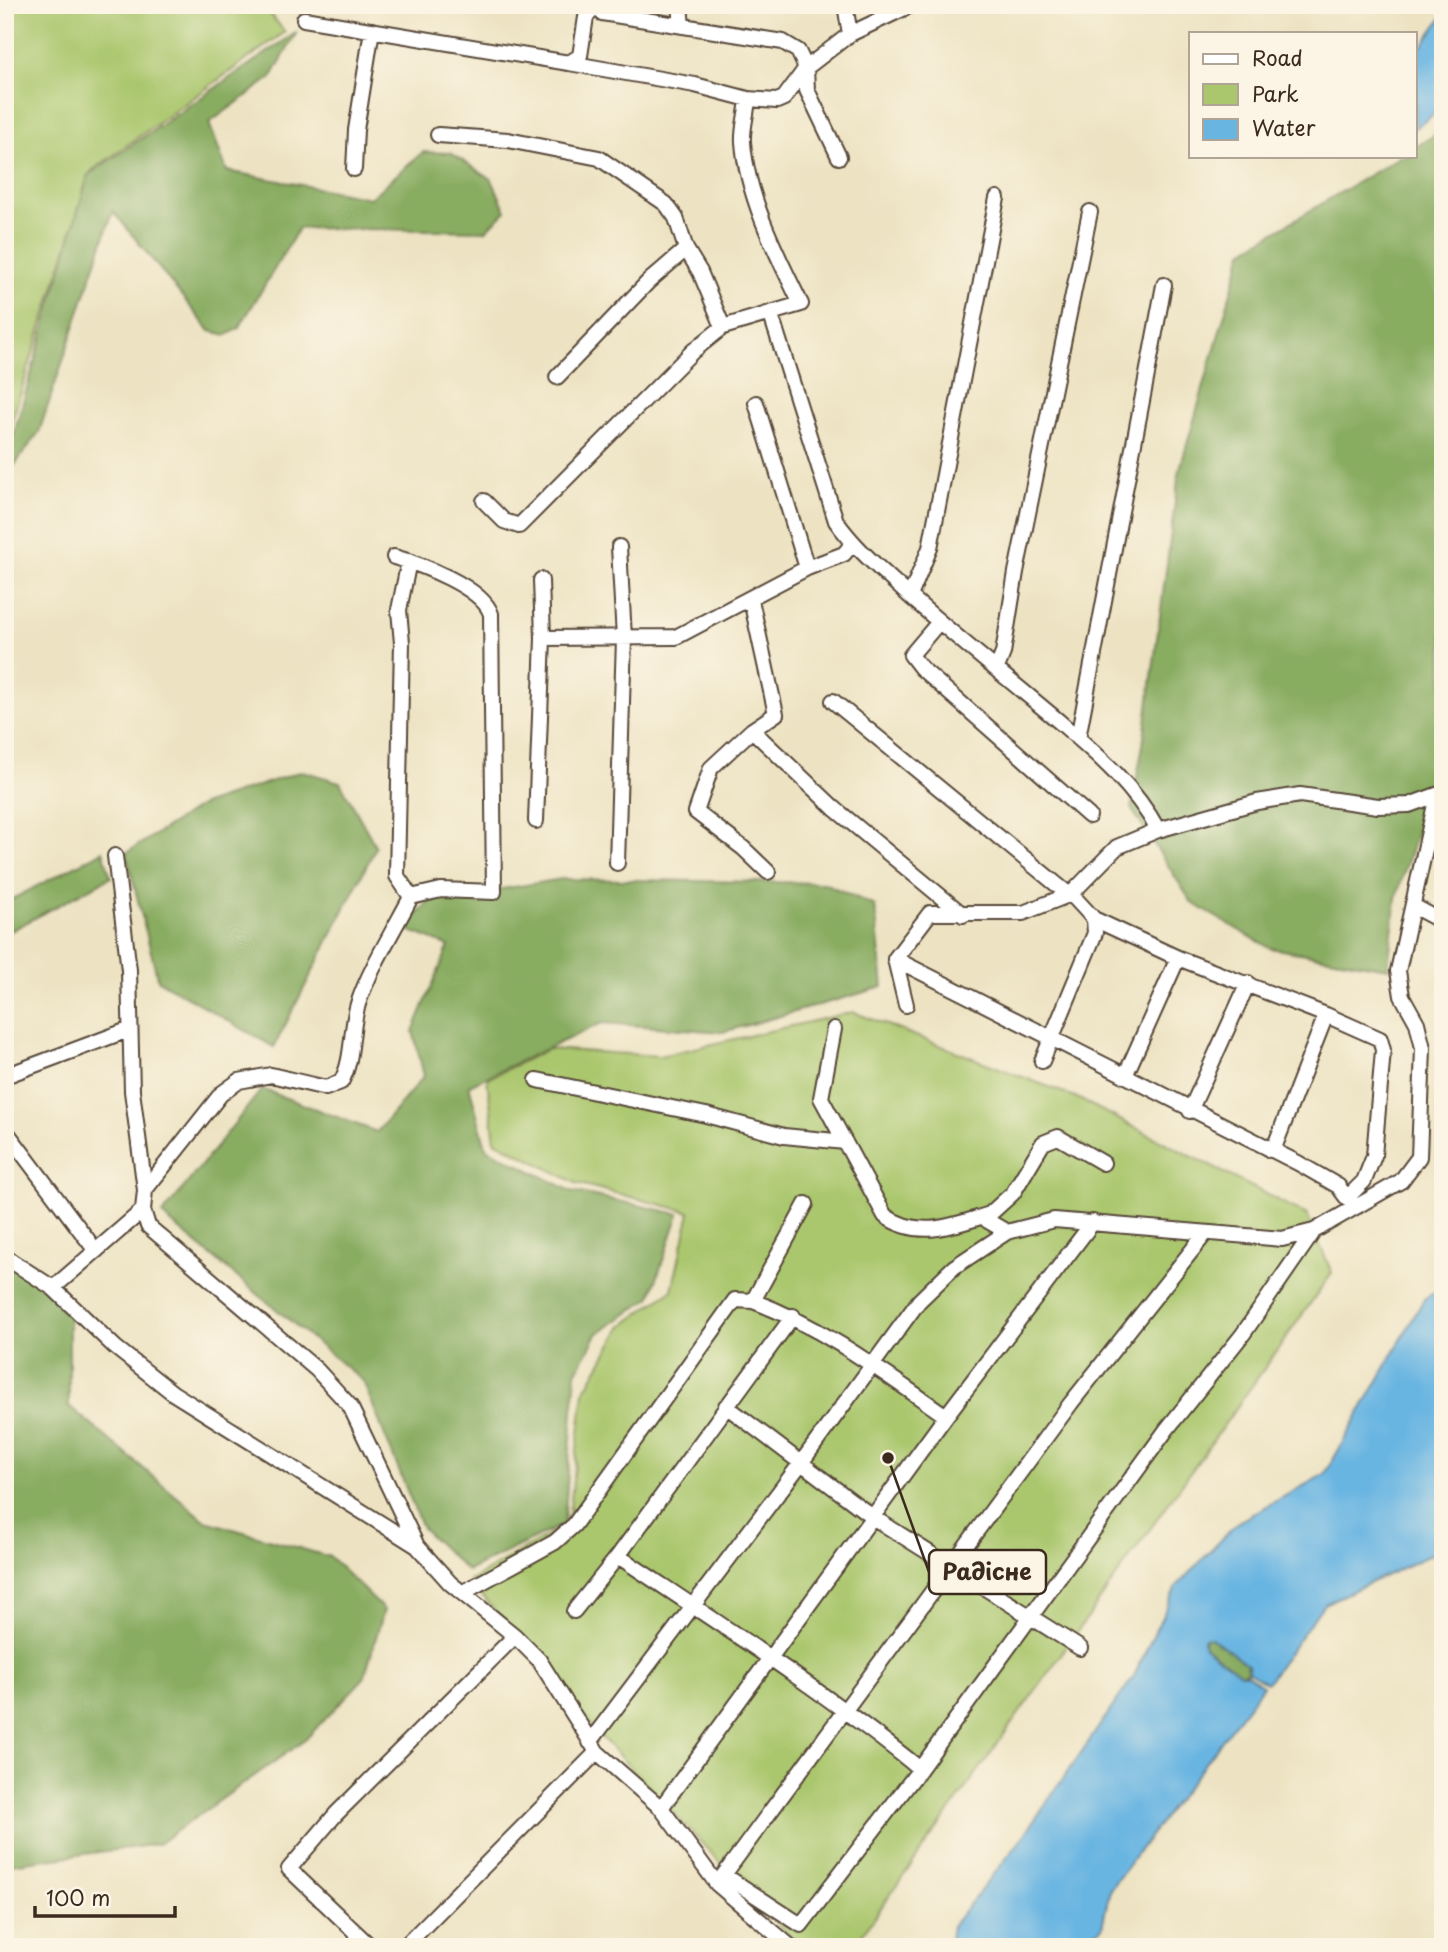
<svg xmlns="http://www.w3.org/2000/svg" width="1448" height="1952" viewBox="0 0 1448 1952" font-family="'Playpen Sans',sans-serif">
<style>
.green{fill:#abc76e;stroke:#737846;stroke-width:2}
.forest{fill:#88ac61;stroke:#626b40;stroke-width:2}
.water{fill:#69b5e2;stroke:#527080;stroke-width:2}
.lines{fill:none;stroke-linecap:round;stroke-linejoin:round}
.minor-casing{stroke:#564637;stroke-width:18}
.minor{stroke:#fff;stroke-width:14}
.leader{fill:none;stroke:#3b2a1e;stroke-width:2.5}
.callout-dot{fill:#3b2a1e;stroke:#fcf5e5;stroke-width:2.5}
.callout{fill:#fcf5e5;stroke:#3b2a1e;stroke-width:2.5}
.callout-label{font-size:23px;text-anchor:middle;font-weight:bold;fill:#3b2a1e}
</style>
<rect width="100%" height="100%" fill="#fcf5e5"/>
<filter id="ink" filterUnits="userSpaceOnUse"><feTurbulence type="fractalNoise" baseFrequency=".0143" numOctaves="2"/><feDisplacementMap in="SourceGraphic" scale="14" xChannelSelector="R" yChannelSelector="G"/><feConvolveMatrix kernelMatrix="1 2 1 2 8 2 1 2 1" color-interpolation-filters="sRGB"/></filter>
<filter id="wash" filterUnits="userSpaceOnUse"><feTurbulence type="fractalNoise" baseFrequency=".00686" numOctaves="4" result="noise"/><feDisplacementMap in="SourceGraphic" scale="28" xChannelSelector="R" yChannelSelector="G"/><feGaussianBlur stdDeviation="1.57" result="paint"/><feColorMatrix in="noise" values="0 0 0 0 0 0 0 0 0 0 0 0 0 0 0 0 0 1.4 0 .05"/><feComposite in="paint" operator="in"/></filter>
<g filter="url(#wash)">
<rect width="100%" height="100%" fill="#ede3c3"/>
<path class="green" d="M5,5H263L285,32L91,171L5,442Z
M853,1012L1075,1097L1307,1215L1332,1273L853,1947H800L590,1725L470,1581L568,1524L584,1392L622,1326L672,1290L690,1212L576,1183L495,1141L487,1079L548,1049L660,1056Z"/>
<path class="forest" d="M297,32L271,78L209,123L227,171L370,198L423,152L451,153L492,180L506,211L485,231L299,228L239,328L227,335L210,331L113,211L39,432L11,470L5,465L88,175Z
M1443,130V751L1396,898L1388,968L1270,948L1192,903L1131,808L1143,745L1179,472L1243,251L1401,156H1415V147Z
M302,771L340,782L376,847L274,1047L158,980L126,853L202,805Z
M103,851L111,877L5,934V903Z
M562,879L824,883L875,906L883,987L723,1032L602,1023L469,1085L486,1148L571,1191L679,1214L650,1298L597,1334L576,1373L564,1524L467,1571L422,1528L363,1381L162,1215L262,1089L377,1132L424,1076L413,1031L449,946L405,929L429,901Z
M5,1262L69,1299V1406L206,1521L330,1557L384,1610L364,1678L305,1740L158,1844L11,1864L5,1855Z
M1205,1637H1210L1247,1664L1248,1672L1241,1674L1204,1646Z"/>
<path class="water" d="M1443,16V108L1415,128V55Z
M1443,1287V1549L1324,1604L1267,1683L1249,1672L1248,1665L1211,1637L1203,1638L1204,1647L1241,1674H1247L1263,1686L1110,1889L1102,1927L1081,1947H949L952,1926L1018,1844L1134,1676L1176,1587L1238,1522L1325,1474L1424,1299Z"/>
</g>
<g filter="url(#ink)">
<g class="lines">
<g class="minor-casing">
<path id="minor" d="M595,5L602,13L783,42L798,51L806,68L807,90L839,157
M680,5L682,26
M845,5L850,34
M304,19L569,63L580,56L586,17L595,8
M569,63L695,85L748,99
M438,135L508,140L599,158L666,204L676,218L686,249L700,272L723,327
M354,169L356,130L372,30
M771,315L836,521C855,548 879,568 903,590C954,636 1009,679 1062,724C1098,755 1135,787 1158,830
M557,377L648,282L686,249
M756,403L807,568
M484,501L504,521L519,526L693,351L723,327L801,304C777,255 747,197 743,142C742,129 747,113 748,99L777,101L784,98L806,68L850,34L911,5
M409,561L399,610L402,643L397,876L411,897
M910,596L930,548L997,198
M751,600L776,714L752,730L711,768L696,812L743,848L768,872
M939,622L911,655L921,668L1089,816
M543,638L676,637L807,568L844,554L852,544
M997,668L1003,653L1016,572L1090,212
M833,701L1067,893
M752,730L834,808L963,915
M1078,738L1164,285
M536,821L543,638L541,580
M115,856L129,970L132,1091L145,1190L143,1210L148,1226L317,1370L350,1406L417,1546
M617,863L624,638L619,547
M1413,906L1443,922
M1094,919L1178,958L1326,1015L1380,1039L1383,1050L1374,1156L1364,1181L1347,1198
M895,959L1298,1163L1338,1186L1347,1198L1358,1206
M906,1005L895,959L930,913H1023L1071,894L1117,847L1158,830L1257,802L1300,795L1378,806L1409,805L1442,793
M834,1029L821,1098L885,1216C920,1240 954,1225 990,1214
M1042,1061L1095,933L1094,919L1071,894
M5,1076L128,1030
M1125,1076L1178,958
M537,1080L706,1115L784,1136L845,1142
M1190,1111L1248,983
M5,1130L96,1251
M1270,1150L1276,1143L1326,1015
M145,1190L221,1094L239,1081L271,1075L326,1088L341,1082C354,1059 350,1030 358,1004C368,972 395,928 411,897L441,890L494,892L491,614C482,587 420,564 394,557
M1007,1232L988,1221L990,1214L1013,1193L1043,1143L1058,1137L1103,1163
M5,1257L53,1288L116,1348L173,1393L417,1546L450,1583L515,1636L539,1660L597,1752L661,1808L717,1884L791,1947
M53,1288L143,1210
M753,1301C825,1328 884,1373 946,1416
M726,1406L874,1518L1080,1648
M618,1556C721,1625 824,1691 920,1769
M462,1593L555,1542L574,1525L735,1300L753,1301L806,1204
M574,1611L618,1556L793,1316
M590,1742L801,1463L919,1301L954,1267L1007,1232L1054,1220L1282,1239L1314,1231L1401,1181L1419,1157L1423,1048L1417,1023L1402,996L1398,971L1434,809L1443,792
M661,1808L946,1416L1093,1222
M724,1875L801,1925L920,1769L1167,1429L1243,1334L1314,1231
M720,1880L1071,1403L1205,1234
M371,1947L289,1869L336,1814L515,1636
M404,1947L597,1752"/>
</g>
<use href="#minor" class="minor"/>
</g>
</g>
<path class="leader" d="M888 1458L929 1572"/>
<circle class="callout-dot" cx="888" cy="1458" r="7"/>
<rect class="callout" x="929" y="1550" width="117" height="44" rx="7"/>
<g class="callout-label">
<text x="987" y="1580">Радісне</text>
</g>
<rect width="1448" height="1952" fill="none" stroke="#fcf5e5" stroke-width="28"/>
<rect x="1189" y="32" width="228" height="126" fill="#fcf5e5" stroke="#afa495" stroke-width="2"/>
<rect x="1203" y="54" width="35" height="10" fill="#ffffff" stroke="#afa495" stroke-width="2"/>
<text x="1252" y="66" font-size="21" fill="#3b2a1e">Road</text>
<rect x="1203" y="84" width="35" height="21" fill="#abc76e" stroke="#afa495" stroke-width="2"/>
<text x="1252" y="102" font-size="21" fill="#3b2a1e">Park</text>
<rect x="1203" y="119" width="35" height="21" fill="#69b5e2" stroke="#afa495" stroke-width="2"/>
<text x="1252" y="136" font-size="21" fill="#3b2a1e">Water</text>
<path d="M35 1906v10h140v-10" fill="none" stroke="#3b2a1e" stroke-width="3.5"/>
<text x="46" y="1906" font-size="21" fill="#3b2a1e" stroke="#fcf5e5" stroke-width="5" paint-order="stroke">100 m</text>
</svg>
